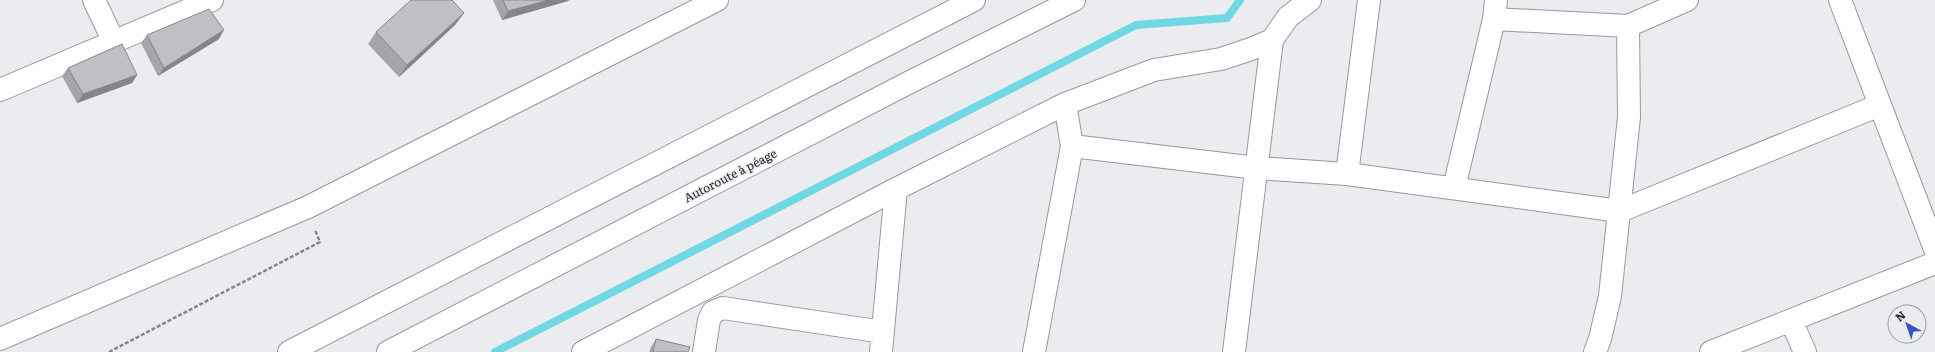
<svg xmlns="http://www.w3.org/2000/svg" width="1935" height="352" viewBox="0 0 1935 352" font-family="Literata,serif">
<style>
.lines{fill:none;stroke-linecap:round;stroke-linejoin:round}
.stream{stroke:#70d8e2;stroke-width:8}
.minor-casing{stroke:#96989c;stroke-width:24}
.motorway-casing{stroke:#96989c;stroke-width:24}
.path{stroke:#858689;stroke-width:2.5;stroke-dasharray:4 2;stroke-linecap:butt}
.minor{stroke:#fff;stroke-width:22}
.motorway{stroke:#fff;stroke-width:22}
.wall{fill:#a5a5a9}
.shaded-wall{fill:#868689}
.building{fill:#c0c0c4;stroke:#868689}
.labels{text-anchor:middle;dominant-baseline:central;stroke-width:3;stroke-linejoin:round;paint-order:stroke}
.street-label{font-size:12px;fill:#28282a;stroke:#eaecf0}
</style>
<rect width="100%" height="100%" fill="#eaecf0"/>
<g class="lines">
<path class="stream" d="M495,352L1136,25L1227,18L1240,0"/>
<g class="minor-casing">
<path id="minor" d="M94,0L114,42
M1840,0L1935,249
M1494,19L1496,0
M1628,26L1687,0
M0,90L212,0
M1072,146L1257,168L1347,174L1620,211L1880,105
M1347,174L1369,0
M1454,188L1494,19L1628,26L1629,117L1610,296L1600,339L1595,352
M1791,320L1805,352
M0,339L308,207L717,0
M583,352L896,189L1065,104L1154,70L1221,59L1251,49L1272,40L1288,17L1310,0
M704,352L709,320L713,312L723,308L883,332
M881,352L896,189
M1034,352L1072,146L1065,104
M1234,352L1272,40
M1711,352L1935,263"/>
</g>
<g class="motorway-casing">
<path id="motorway" d="M289,352L974,0
M388,352L910,82L1074,0"/>
</g>
<path class="path" d="M109,352L320,242L315,230"/>
<use href="#minor" class="minor"/>
<use href="#motorway" class="motorway"/>
</g>
<path class="wall" d="M493,0H569L568,1L502,20Z
M464,13L455,25L399,77L368,44L376,32Z
M147,35L219,39L158,76L141,43Z
M68,68L137,75L132,83L77,103L62,76Z
M656,339L688,352H649L651,347Z"/>
<path class="shaded-wall" d="M549,0H569L568,1L502,20L508,11Z
M464,13L455,25L399,77L407,65Z
M224,30L219,39L158,76L164,68Z
M137,75L132,83L77,103L83,94Z"/>
<path class="building" d="M411,0H452L464,13L407,65L376,32Z
M503,0H549L508,11Z
M209,9L224,30L164,68L147,35Z
M122,44L137,75L83,94L68,68Z
M656,339L690,347L688,352H653Z"/>
<g class="labels">
<g class="street-label">
<text transform="translate(730 175) rotate(-27)">Autoroute à péage</text>
</g>
</g>
<g transform="translate(1907 324) rotate(320)"><circle r="19" fill="#eaecf0" stroke="#9c9ea1"/>
<path d="M0-3L7 15L0 10L-7 15Z" fill="#3a53c5"/>
<text y="-6" font-size="11" font-weight="bold" text-anchor="middle" fill="#28282a">N</text>
</g>
</svg>
